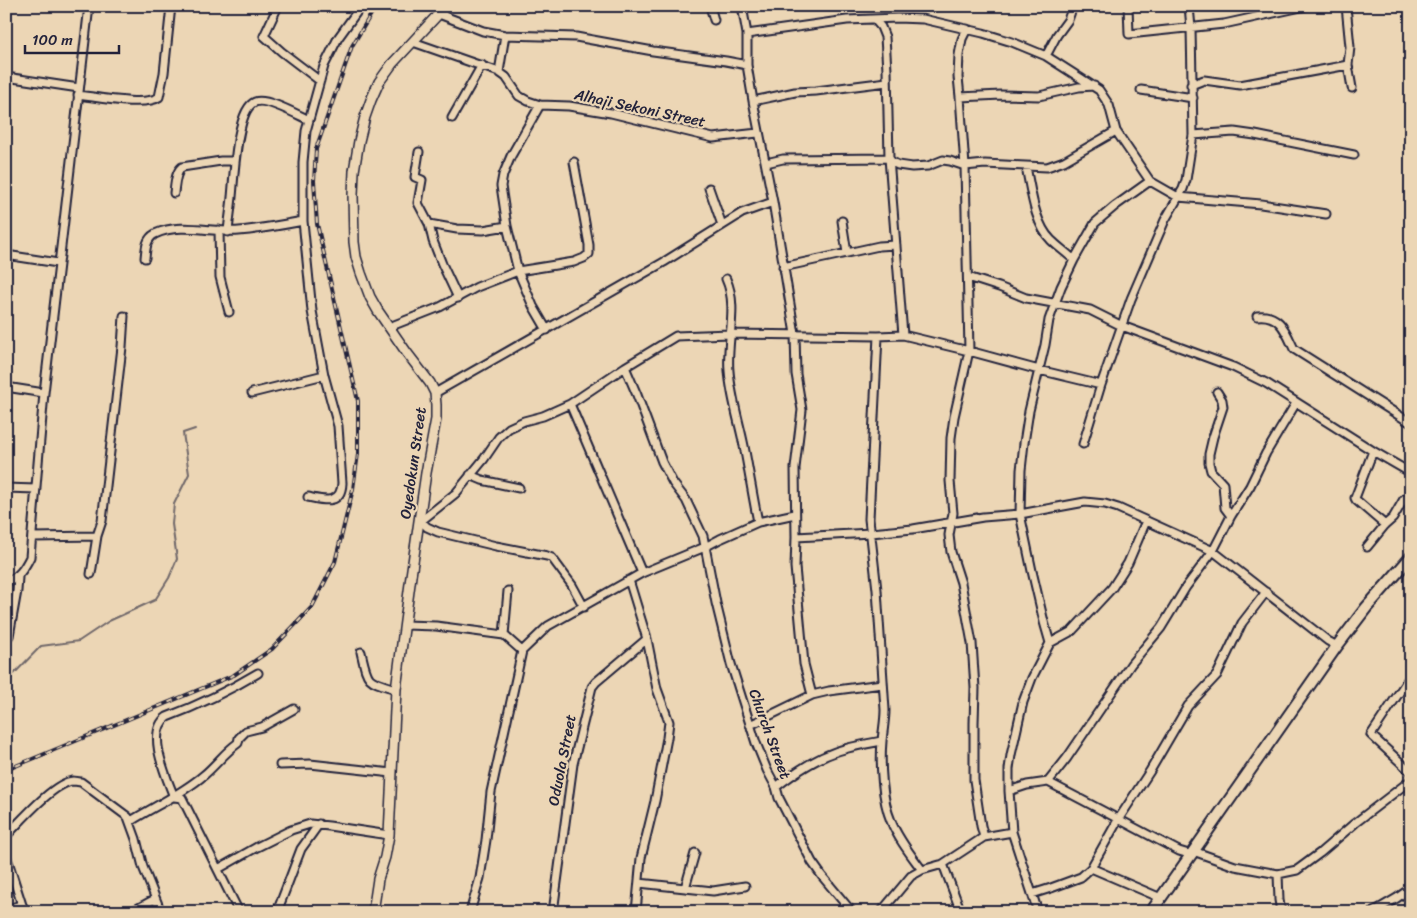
<svg xmlns="http://www.w3.org/2000/svg" width="1417" height="918" viewBox="0 0 1417 918" font-family="Sriracha,sans-serif">
<style>
.lines{fill:none;stroke-linecap:round;stroke-linejoin:round}
.stream{stroke:#70686a;stroke-width:2}
.minor-casing{stroke:#22223b;stroke-width:11}
.tertiary-casing{stroke:#22223b;stroke-width:12}
.primary-casing{stroke:#22223b;stroke-width:14}
.minor{stroke:#ecd6b5;stroke-width:7}
.tertiary{stroke:#ecd6b5;stroke-width:9}
.primary{stroke:#ecd6b5;stroke-width:10}
.rail-casing{stroke:#22223b;stroke-width:4}
.rail{stroke:#ecd6b5;stroke-width:2;stroke-dasharray:5.5;stroke-linecap:butt}
.labels{text-anchor:middle;dominant-baseline:central;stroke-width:4.5;stroke-linejoin:round;paint-order:stroke}
.street-label{font-size:15px;fill:#22223b;stroke:#ecd6b5}
</style>
<rect width="100%" height="100%" fill="#ecd6b5"/>
<filter id="ink" filterUnits="userSpaceOnUse"><feTurbulence type="fractalNoise" baseFrequency=".02" numOctaves="2"/><feDisplacementMap in="SourceGraphic" scale="10" xChannelSelector="R" yChannelSelector="G"/><feConvolveMatrix kernelMatrix="1 2 1 2 8 2 1 2 1" color-interpolation-filters="sRGB"/></filter>
<g filter="url(#ink)">
<g class="lines">
<path class="stream" d="M6,682L41,646L79,641L109,621L155,600L169,578L177,559L172,524L174,504L189,474L183,433L195,429"/>
<g class="minor-casing">
<path id="minor" d="M278,6L264,36L282,52L320,81
M710,6L714,20
M742,6L747,34V65L753,101L773,202L795,334L796,374L802,410L795,468L796,537L795,567L804,664L812,695
M1128,6L1129,34L1224,24L1306,6
M1266,6L1267,14
M439,14L483,31L505,35L576,37L653,51L726,61L747,65
M875,20L881,27L885,37L887,70L889,158L903,335
M967,29L962,39L959,55L958,77L960,97L965,166L969,351L954,417L951,438L950,481L953,513L949,535L951,552L961,583L972,643L975,688L974,723V780L981,826L984,837
M747,34L847,20L897,18L923,19L983,33L1012,42L1046,56L1099,90L1109,105L1116,131L1150,181L1178,197L1261,204L1326,214
M413,42L499,72L506,77L519,96L528,101L540,105L569,106L611,113L713,138L758,133
M1046,56L1057,35L1068,20L1073,6
M1348,65L1352,88
M499,72L505,35
M6,77L79,88
M1191,85L1204,80L1240,85L1348,65L1350,47L1346,6
M1141,90L1193,98
M78,95C96,97 145,107 159,97L164,73L171,6
M960,97L1001,95L1039,96L1079,87L1094,86
M753,101L795,92L816,91L887,82
M540,105L511,156L503,175L501,186L507,226L518,271L533,306L547,330
M452,118L482,65
M1193,135L1234,132L1255,135L1354,155
M419,152L415,177L422,180L418,203L429,224L433,241L442,264L458,298
M766,163L783,159L889,158L892,162L898,165L912,167L928,166L943,160L950,161L965,166L985,164L1047,167L1064,161L1116,131
M1026,167C1031,189 1034,223 1051,240C1058,247 1067,253 1074,260
M709,188L722,225
M174,193C175,185 175,173 182,167L221,161H234
M842,221L847,253
M429,224L457,229L483,230L507,226
M219,230L220,277L229,312
M228,232C229,220 231,208 232,197C234,179 236,109 255,102C266,97 298,115 309,120
M6,255L58,263
M145,258C146,248 146,239 155,234C181,222 212,233 239,231C260,229 282,225 303,221
M783,267L879,246L896,245
M968,277L999,287L1026,298L1090,310L1122,326L1233,367L1266,383L1373,451L1411,473
M726,279C739,307 726,341 729,371C731,397 739,421 744,446C749,472 753,497 758,522
M1257,316C1280,313 1286,332 1294,349L1411,423
M389,327L440,307L477,287L518,271L574,262L584,258L589,254V245L574,162
M878,336L869,519L877,590L885,710C885,720 883,730 882,741C880,764 882,800 891,821C898,839 911,855 922,870
M625,367L637,395L662,462L673,483L686,500L703,536L716,603L731,664L756,743L767,770L776,787L779,798L812,862L822,876L852,912
M6,387L44,393
M1217,392L1222,400L1223,407L1213,437L1209,454V463L1211,471L1223,484L1225,508L1231,516
M252,393L324,375
M435,393L664,262L742,213L773,202
M570,404L642,573
M1083,444L1101,385L1131,299L1165,220L1183,189L1186,180L1193,135L1191,28L1189,6
M1373,451L1355,498L1356,500L1385,525
M470,475L482,480L519,488
M6,488L36,489
M308,497C323,500 341,506 342,483L338,426L324,375L312,311L303,221V162L306,131L324,66L338,38L361,6
M421,521L427,527L438,532L496,546L547,556L552,558L572,585L584,607
M419,526L421,521L456,493L484,459L499,437L509,428L524,421L543,416L570,404L625,367L676,336L730,334L878,336L903,335L969,351L1039,370L1101,385
M33,537L97,536
M796,537L871,533L913,529L983,517L1020,514L1085,502L1105,504L1118,508L1213,551L1328,641L1337,646
M1367,547L1385,525L1393,518L1404,499
M91,574L97,536L102,521L122,347L124,316
M629,580L647,639L657,689L669,722L667,738L655,801L641,858L636,912
M6,582C19,577 24,569 30,557L44,393L89,6
M405,625L436,626L504,635L522,651
M504,635L508,591
M9,636L17,591L18,577
M1050,643L1044,622L1032,571L1020,514L1021,470L1024,443L1029,411L1045,345L1049,320L1061,287L1074,260L1095,223L1115,206L1150,181
M361,652C368,682 366,680 396,689
M1411,675L1371,735L1411,772
M750,725L812,695L829,691L882,684
M280,765L310,764L392,773
M1048,782L1067,758L1131,664L1161,628L1186,587L1213,551L1231,516L1250,486L1266,453L1296,403
M776,787C795,772 823,754 848,748C859,745 871,743 882,741
M1009,791L1027,785L1048,782L1179,851L1192,855
M131,821C155,806 182,794 204,775C216,765 225,752 238,743L239,738L246,731L262,727L294,709
M6,836C19,823 54,782 73,781C75,781 78,782 81,782L128,817L136,839L143,867L161,912
M1196,852L1235,866L1278,874L1297,870L1320,853L1355,823L1411,780
M6,855L22,905L26,912
M943,864L961,912
M1091,868L1161,898
M218,869L257,847L291,830L310,824L329,826L389,835
M1278,874L1279,900L1281,912
M639,883L713,891L745,886
M685,888L695,853
M1032,894L1051,888L1081,877L1091,868L1118,820L1150,771L1188,706L1217,675L1242,623L1266,592
M6,909L22,905
M131,912L155,899
M239,912L182,798L174,797C167,778 145,732 167,717C199,705 228,691 258,673
M277,912L301,849L319,824
M470,912L480,878L486,840L491,792L522,651L548,626L642,573L705,547L720,539L758,522L795,514
M553,912L573,764L592,687L596,682L647,639
M881,912L911,876L922,870L943,864L984,837L1012,832
M1038,912L1012,832L1009,791V769L1011,755L1023,702L1032,678L1050,643L1072,631L1112,588L1128,563L1146,521
M1373,912L1397,898L1411,888"/>
</g>
<g class="tertiary-casing">
<path id="tertiary" d="M373,912L378,879L385,857L389,835L396,689L411,576L426,473L436,419V405L435,393L430,383L407,353L378,311L370,297L361,273L356,257L354,242L353,195L354,171L359,141L365,117L371,100L379,82L392,64L446,6"/>
</g>
<g class="primary-casing">
<path id="primary" d="M1151,912L1337,646L1366,608L1411,557"/>
</g>
<use href="#minor" class="minor"/>
<use href="#tertiary" class="tertiary"/>
<use href="#primary" class="primary"/>
<g class="rail-casing">
<path id="rail" d="M6,770L234,675L272,649L312,607L335,562L353,489L358,454V401L317,224L314,181L316,149L352,46L376,6"/>
</g>
<use href="#rail" class="rail"/>
</g>
</g>
<g class="labels">
<g class="street-label">
<text transform="translate(640 108) rotate(12)">Alhaji Sekoni Street</text>
<text transform="translate(413 463) rotate(-82)">Oyedokun Street</text>
<text transform="translate(770 734) rotate(70)">Church Street</text>
<text transform="translate(562 760) rotate(-79)">Oduola Street</text>
</g>
</g>
<rect width="1417" height="918" fill="none" stroke="#ecd6b5" stroke-width="25"/>
<rect x="12" y="12" width="1392" height="893" fill="none" stroke="#22223b" stroke-width="2" filter="url(#ink)"/>
<path d="M25 45v8h94v-8" fill="none" stroke="#22223b" stroke-width="2.5"/>
<text x="32" y="45" font-size="15" fill="#22223b" stroke="#ecd6b5" stroke-width="4" paint-order="stroke">100 m</text>
</svg>
